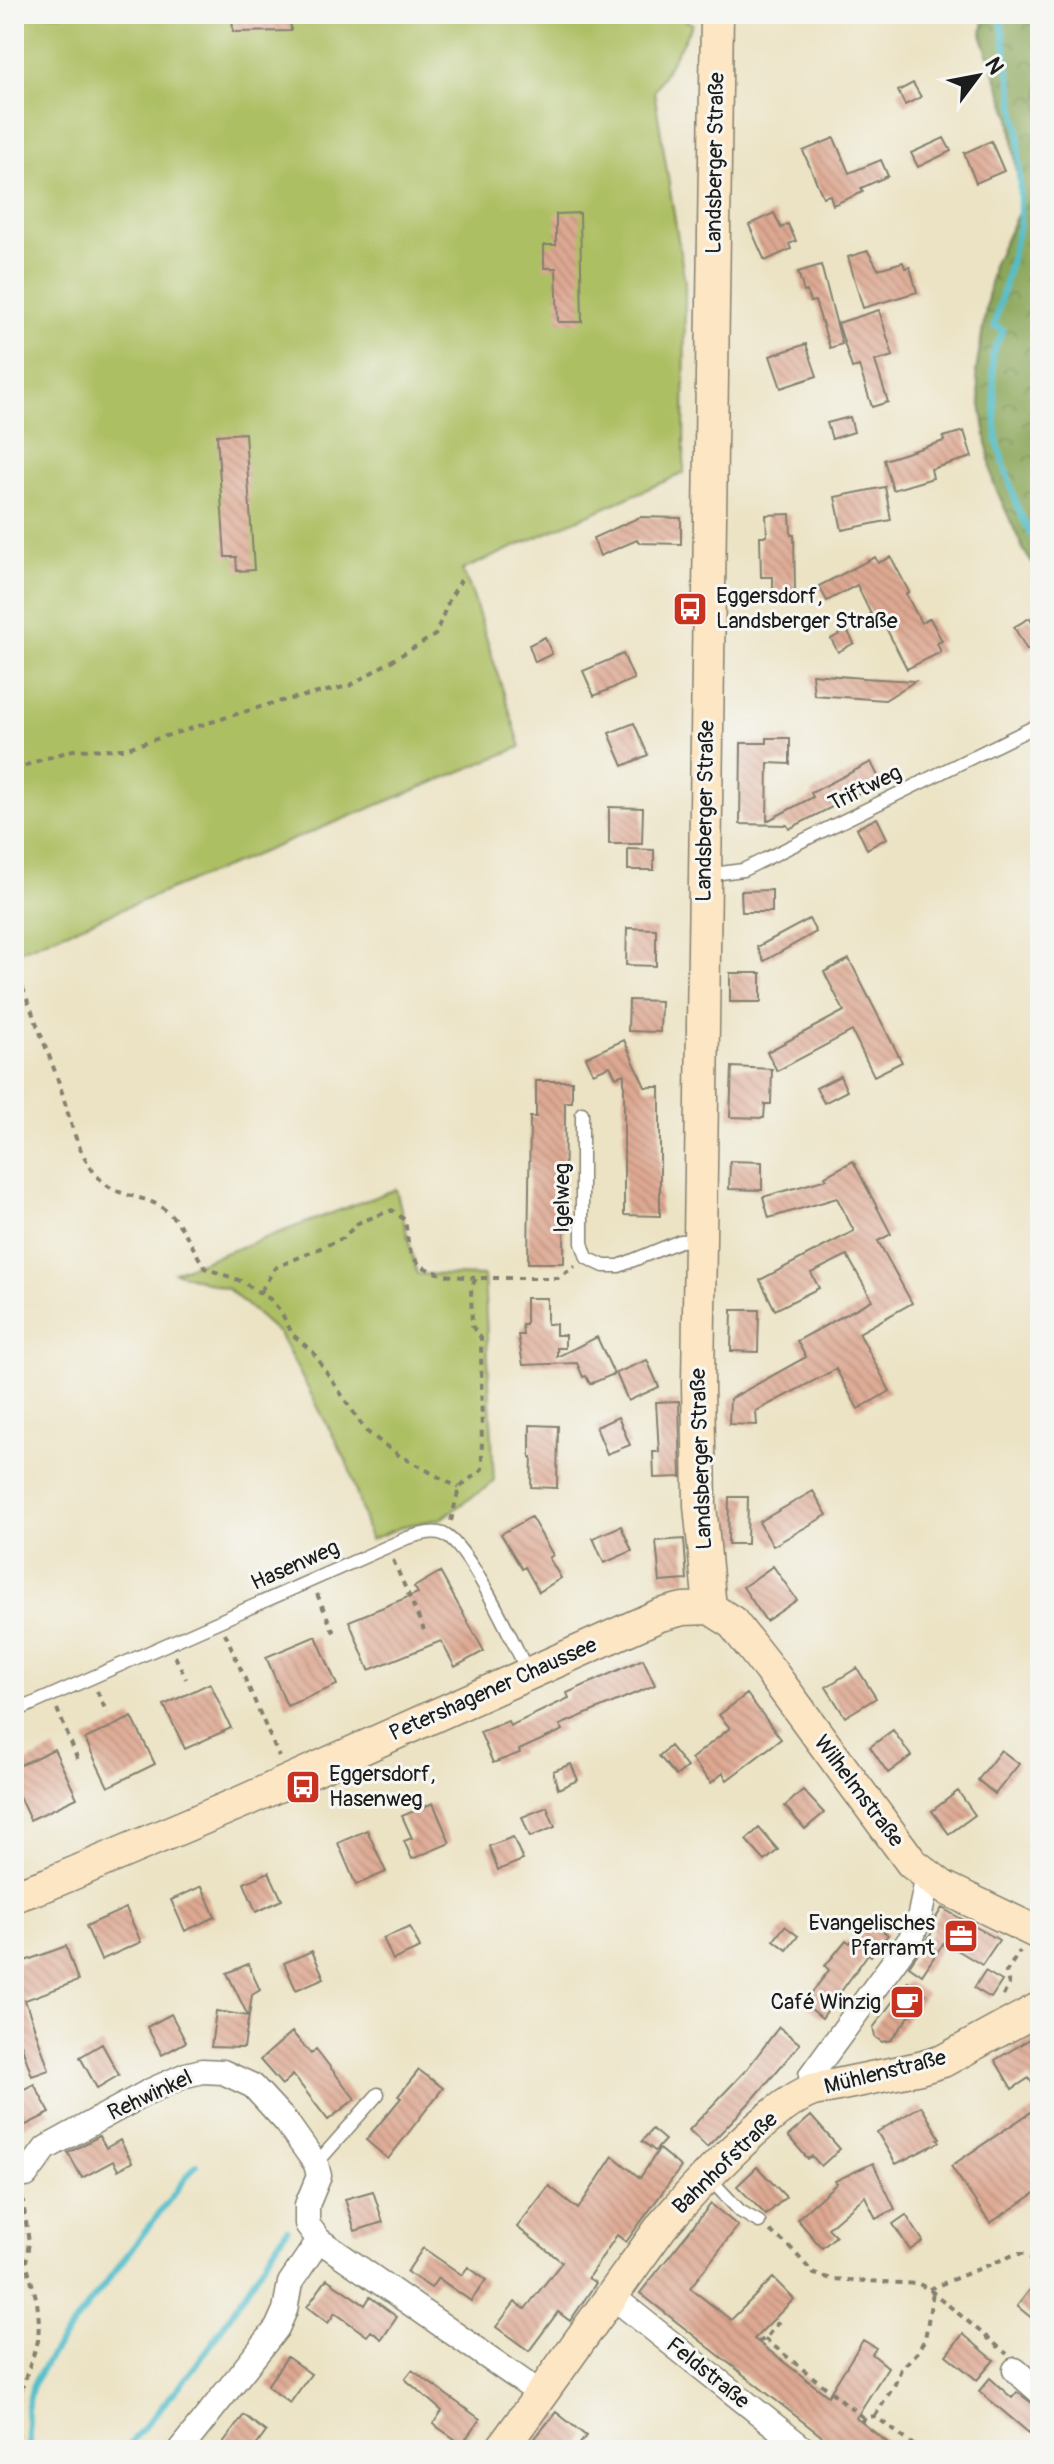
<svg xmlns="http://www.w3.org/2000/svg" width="1054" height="2464" viewBox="0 0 1054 2464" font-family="Pangolin,sans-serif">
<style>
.green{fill:#adbf63;stroke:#646e40;stroke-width:2}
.forest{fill:url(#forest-crowns);stroke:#53613a;stroke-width:2}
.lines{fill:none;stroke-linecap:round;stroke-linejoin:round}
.stream{stroke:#51becb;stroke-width:6}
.building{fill:url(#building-back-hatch)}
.lane-casing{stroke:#848070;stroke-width:15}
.street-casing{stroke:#848070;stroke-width:27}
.secondary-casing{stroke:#848070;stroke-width:35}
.path{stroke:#848070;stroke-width:4;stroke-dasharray:6 6;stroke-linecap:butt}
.lane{stroke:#fff;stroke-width:12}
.street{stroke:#fff;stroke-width:24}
.secondary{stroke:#fce6c4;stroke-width:32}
.labels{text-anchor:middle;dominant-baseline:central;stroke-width:6;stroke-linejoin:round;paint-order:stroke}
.street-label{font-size:22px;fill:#1c1c1c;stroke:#f6f6f2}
.poi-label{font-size:22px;fill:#1c1c1c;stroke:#f6f6f2;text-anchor:start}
</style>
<defs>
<pattern id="forest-crowns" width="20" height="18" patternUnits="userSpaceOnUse" patternTransform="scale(2)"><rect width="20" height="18" fill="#8aa659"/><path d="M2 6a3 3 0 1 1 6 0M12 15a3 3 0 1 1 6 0" fill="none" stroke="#708649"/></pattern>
<pattern id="building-back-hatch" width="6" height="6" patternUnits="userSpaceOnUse" patternTransform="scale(2)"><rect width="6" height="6" fill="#dda892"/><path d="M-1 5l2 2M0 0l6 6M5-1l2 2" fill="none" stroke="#bd907d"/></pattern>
</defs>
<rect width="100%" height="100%" fill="#f6f6f2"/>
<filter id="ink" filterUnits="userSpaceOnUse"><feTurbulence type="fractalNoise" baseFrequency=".0125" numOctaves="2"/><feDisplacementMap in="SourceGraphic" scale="16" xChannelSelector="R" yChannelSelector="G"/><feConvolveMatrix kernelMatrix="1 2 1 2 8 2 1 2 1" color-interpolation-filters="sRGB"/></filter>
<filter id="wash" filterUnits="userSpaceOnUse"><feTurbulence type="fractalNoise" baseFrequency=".006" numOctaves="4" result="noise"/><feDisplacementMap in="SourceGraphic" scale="32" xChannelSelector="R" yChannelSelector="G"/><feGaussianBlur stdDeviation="1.8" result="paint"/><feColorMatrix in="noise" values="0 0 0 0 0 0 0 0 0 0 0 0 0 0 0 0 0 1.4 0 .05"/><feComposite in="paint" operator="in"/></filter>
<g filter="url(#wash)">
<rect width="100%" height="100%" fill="#ece3c4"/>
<path class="green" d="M14,14H672L693,24L654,91L685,282L684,473L462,570L471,590L521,747L14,953Z
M396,1189L417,1274L484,1276L494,1482L440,1519L404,1526L370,1540L348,1464L279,1334L228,1289L174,1272Z"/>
<path class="forest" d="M984,14H1040V575L1024,551L993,482L976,372L993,265L1021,207L1010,116L982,37Z"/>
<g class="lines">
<path class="stream" d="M1000,14L1019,133L1020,223L994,326L1003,330L992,355L997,442L1018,509L1040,554
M30,2450L27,2410L33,2384L55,2349L196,2165
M124,2450L182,2383L210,2346L287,2229"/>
</g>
<g id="blocks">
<path class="building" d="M232,14H290L291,31L233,32Z
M913,83L921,97L905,105L898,91Z
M834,138L849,173L881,160L888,176L861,188L863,192L833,205L830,195L823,197L803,151Z
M944,138L951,151L918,167L911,153Z
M991,141L1004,171L976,183L964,153Z
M580,213L582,322H558L556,268H544V245H556V214Z
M774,213L781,228L788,224L796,241L789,244L791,249L765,261L749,225Z
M868,251L878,269L903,262L905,268L910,267L917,292L863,308L848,257Z
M821,265L842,344L830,348L815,301L810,302L807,291L804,292L798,272Z
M879,310L893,356L875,361L888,402L872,407L859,366L852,368L838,323Z
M806,344L817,376L781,388L770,356Z
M850,417L854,432L832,439L827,423Z
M964,431L972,457L931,469L933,478L893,490L884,460L944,441L943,437Z
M245,433L254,570L237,571L236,557H225L217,435Z
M885,487L891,520L842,530L835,497Z
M790,514L791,535H794L795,591H773V577H761L760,536H767L766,515Z
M640,517L681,518V544L639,543L637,540L600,556L593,538Z
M875,557L878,563L891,557L909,592L906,594L921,623L930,618L942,641L937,643L941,652L907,669L883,622L876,625L857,585L827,601L819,586Z
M1030,618L1040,637V643L1027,650L1014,627Z
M847,630L854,643L838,652L831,639Z
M545,637L552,654L535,662L529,645Z
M623,654L634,679L594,696L583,671Z
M812,674L863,678L915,681L885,700L814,695Z
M634,723L648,755L623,766L609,733Z
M767,738H790V764L768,763L767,821L813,797L811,793L871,762L881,782L789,829L787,825L740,824L741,743H767Z
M609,807L643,808L642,844H609Z
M877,818L887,838L867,849L857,828Z
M628,849L654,850V870H628Z
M772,890V912H742L741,891Z
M809,919L816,932L764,961L757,947Z
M627,928L656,929V966L626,965Z
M849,959L902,1062L874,1076L852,1031L777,1071L767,1052L844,1011L824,972Z
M730,973H761V1002H730Z
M629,1000L661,1001L660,1032L628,1031Z
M624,1040L645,1087H660V1216L624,1215V1074L616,1077L610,1066L593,1073L586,1057Z
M732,1067L772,1069L771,1104H765L764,1118L730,1117Z
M840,1076L847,1091L824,1103L816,1088Z
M536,1081H572V1102H565L564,1263H528L530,1117H536Z
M730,1161L762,1162V1190L729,1189Z
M853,1161L891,1234L878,1241L912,1303L859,1333L890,1391L858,1409L836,1369L756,1411L757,1425L729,1424L730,1399L806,1357L797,1341L872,1300L847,1255L811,1273L819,1288L775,1310L760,1280L854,1231L837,1198L769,1218L763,1197L827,1179L825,1176Z
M526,1298H547V1324H556V1335H565V1348H557V1357L597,1337L614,1374L590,1384L586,1376L583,1377L577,1363L523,1365L518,1335H523L522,1325H526Z
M732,1310H759L758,1352L731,1351Z
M647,1360L659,1387L628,1401L616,1373Z
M679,1401L681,1477L654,1478L653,1452H659L656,1402Z
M618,1417L630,1445L607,1454L596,1427Z
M530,1425L558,1426L557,1488L531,1487L532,1457H530Z
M813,1491L827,1515L773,1546L759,1522Z
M729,1497H748L747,1544H728Z
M531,1517L553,1555L549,1558L561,1578L539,1592L525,1567L522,1569L501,1534Z
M621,1526L632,1551L604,1563L593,1538Z
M684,1539L687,1580L660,1582L656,1541Z
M773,1566L797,1600L766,1621L743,1587Z
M440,1572L484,1651L455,1667L441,1641L369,1670L349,1621L418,1593L414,1587Z
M316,1636L337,1685L287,1706L266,1657Z
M643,1659L655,1685L560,1725L563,1730L519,1750L520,1753L493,1763L480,1732L508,1721L510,1726L569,1698L567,1693Z
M857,1668L876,1698L845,1717L826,1687Z
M210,1683L231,1728L185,1749L164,1705Z
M747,1694L781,1739L727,1780L723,1773L711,1783L691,1759L730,1728L719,1715Z
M132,1717L155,1764L108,1787L85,1739Z
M893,1730L911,1756L888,1773L870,1747Z
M670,1746L687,1767L676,1776L659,1756Z
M54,1749L77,1798L30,1820L14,1786V1768Z
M1001,1750L1019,1764L995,1794L978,1780Z
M571,1764L578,1780L558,1789L553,1771Z
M803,1790L824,1813L805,1829L785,1806Z
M958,1791L975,1815L949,1834L932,1811Z
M433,1803L450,1843L412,1859L404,1841L412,1838L402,1816Z
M547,1807L555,1827L530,1837L522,1817Z
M759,1828L778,1850L765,1861L746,1840Z
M367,1830L386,1872L356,1885L338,1843Z
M513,1837L523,1860L498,1870L489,1846Z
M269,1872L282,1900L256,1912L244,1883Z
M202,1886L215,1917L185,1931L171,1900Z
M126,1908L141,1942L101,1960L86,1926Z
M942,1908L999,1940L982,1965L944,1942L922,1975L909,1966L931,1934L934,1921Z
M868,1920L888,1935L871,1956L868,1954L822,2018L804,2003L829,1970L825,1966L846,1940L850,1943Z
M785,1926L798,1936L787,1950L774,1940Z
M410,1927L420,1948L393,1960L383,1938Z
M66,1946L78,1981L25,2000L49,2070L32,2076L14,2024V1965Z
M312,1951L324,1978L296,1990L284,1963Z
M248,1964L260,1990L252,1995L244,2048L211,2047L216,2011L248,2016L227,1973Z
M985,1971L1002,1981L991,1998L974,1988Z
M908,1981L926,1994L891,2040L882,2042L875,2037L873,2028Z
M171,2014L186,2042L162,2055L147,2027Z
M779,2027L800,2044L754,2098L707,2147L689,2130L746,2070Z
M292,2032L311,2054L316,2049L355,2099L328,2120L293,2075L282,2085L260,2060Z
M1040,2033V2097L1029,2078L1012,2089L995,2060Z
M102,2044L119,2075L97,2088L80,2057Z
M419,2070L443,2088L388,2159L366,2140L401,2098L398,2096Z
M34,2084L50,2113L24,2126L14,2107V2094Z
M921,2106L940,2138L938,2139L940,2142L896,2164L877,2132Z
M1040,2106V2190L990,2223L951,2166Z
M811,2116L840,2149L821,2166L812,2156L808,2159L788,2136Z
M652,2129L665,2140L655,2151L642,2141Z
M99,2136L106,2148L120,2140L132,2162L118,2170L113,2161L82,2178L68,2153Z
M659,2149L681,2167L626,2242L617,2235L588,2278L596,2283L570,2321L558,2312L529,2351L496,2327L515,2302L525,2309L562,2262L517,2227L549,2186L578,2209L613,2156L640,2178Z
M873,2163L895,2209L876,2219L865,2196L828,2228L836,2236L822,2248L797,2219L837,2183L835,2181Z
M757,2167L786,2197L766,2215L737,2186Z
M373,2191L383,2222L355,2231L345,2199Z
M711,2204L738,2226L690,2288L731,2320L773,2278L794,2299L754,2339L828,2396L863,2340L876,2348L872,2354L888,2367L856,2418L897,2450H839L640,2293Z
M906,2215L923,2241L910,2250L893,2224Z
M423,2248L462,2275L468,2267L486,2280L471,2301L438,2278L431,2288L407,2272Z
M1040,2277V2325L1017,2306Z
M327,2279L365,2305L370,2297L397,2317L382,2339L371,2331L367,2336L335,2313L328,2323L307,2307Z
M963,2334L994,2360L977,2380L946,2355Z
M287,2357L311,2374L290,2403L267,2386Z
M412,2370L480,2419L462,2444L433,2424L442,2411L405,2379Z
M990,2378L1012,2398L1017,2392L1040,2409V2420L1029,2433L979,2391Z
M556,2412L586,2436L575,2450H550L535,2438Z
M244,2415L266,2432L253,2450H230L222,2444Z"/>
</g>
</g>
<g filter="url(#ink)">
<use href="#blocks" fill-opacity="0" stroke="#848070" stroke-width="2"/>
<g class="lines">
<g class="lane-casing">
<path id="lane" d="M706,875L743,870L1040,724
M582,1113V1243L587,1258L604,1266H619L680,1241L699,1240
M14,1712L407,1538C419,1535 432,1530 443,1534C469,1545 515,1645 528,1673
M316,2164L378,2094
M708,2177L740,2211L759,2222"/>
</g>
<g class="street-casing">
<path id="street" d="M813,2090L811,2075L912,1937L919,1919L928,1876
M26,2175L46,2148L150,2091L186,2075L202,2071L223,2072L253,2086L287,2123L316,2164L319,2176L307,2205V2224L319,2240L541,2394
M612,2296L805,2450
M1015,2370L1040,2392
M180,2450L277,2328L285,2310L290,2283L319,2240"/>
</g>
<g class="secondary-casing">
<path id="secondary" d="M710,1608L700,1505L698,1384L717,14
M710,1608L732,1622L769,1669L912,1863L943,1887L1040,1934
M14,1896L48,1884L244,1801L660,1615L683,1609L710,1608
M501,2450L662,2226C692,2191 772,2104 813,2090L920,2068L943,2061L1040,2008"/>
</g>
<path class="path" d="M14,772L31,763L73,750L124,749L273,703L349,686L435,635L449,600L461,580
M14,965C27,1000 41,1034 54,1069C69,1106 72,1152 102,1181C118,1197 140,1195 158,1205C183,1220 190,1245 205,1268L241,1281L270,1299L281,1312L293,1335L313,1352L366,1431L397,1454L459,1488
M261,1291L275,1268L343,1238L358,1223L392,1210L405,1220C407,1230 407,1244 411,1253C422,1276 454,1276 475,1278
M451,1521L459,1488L482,1469L481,1338L472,1326L471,1288L476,1278H558L575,1266
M393,1560L424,1630
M317,1594L335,1635
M225,1633L279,1757
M175,1656L186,1679
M97,1691L107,1713
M57,1709L78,1760
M1003,1996L1009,1985L1006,1972L1020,1951
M770,2231L789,2246L814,2274L832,2279L919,2284L929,2289L1007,2354
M929,2289L1016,2254H1023L1040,2263
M765,2339L864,2418
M758,2342L765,2339L780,2320
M875,2416L895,2384L901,2369L917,2353L925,2339L933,2292
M861,2422L866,2417L875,2416L920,2450
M20,2450L18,2439L22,2388L38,2341L39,2322L37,2301L26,2262L29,2242L22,2196"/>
<use href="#lane" class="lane"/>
<use href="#street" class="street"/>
<use href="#secondary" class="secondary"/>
</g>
</g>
<defs>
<g id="bus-square" transform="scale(1.8)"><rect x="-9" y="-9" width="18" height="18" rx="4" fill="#c8321e" stroke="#f6f6f2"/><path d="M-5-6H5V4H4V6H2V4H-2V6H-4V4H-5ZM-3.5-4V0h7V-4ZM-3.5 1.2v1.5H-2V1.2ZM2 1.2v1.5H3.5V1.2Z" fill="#fff"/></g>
<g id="office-square" transform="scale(1.8)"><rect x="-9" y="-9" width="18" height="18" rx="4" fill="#c8321e" stroke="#f6f6f2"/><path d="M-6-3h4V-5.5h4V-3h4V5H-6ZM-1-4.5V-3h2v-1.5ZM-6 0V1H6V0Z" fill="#fff"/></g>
<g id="cafe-square" transform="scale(1.8)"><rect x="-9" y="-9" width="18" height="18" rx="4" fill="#c8321e" stroke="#f6f6f2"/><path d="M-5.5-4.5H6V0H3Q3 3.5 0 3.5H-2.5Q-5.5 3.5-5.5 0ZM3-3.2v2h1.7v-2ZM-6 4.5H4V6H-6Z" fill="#fff"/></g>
</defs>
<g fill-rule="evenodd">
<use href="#bus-square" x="690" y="609"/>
<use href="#bus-square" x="303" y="1787"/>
<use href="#office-square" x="961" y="1936"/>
<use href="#cafe-square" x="907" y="2002"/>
</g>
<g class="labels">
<g class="street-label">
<text transform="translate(715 163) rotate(-89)">Landsberger Straße</text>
<text transform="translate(865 788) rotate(-26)">Triftweg</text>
<text transform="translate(705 811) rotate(-89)">Landsberger Straße</text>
<text transform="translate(562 1198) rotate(-90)">Igelweg</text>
<text transform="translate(701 1459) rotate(-92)">Landsberger Straße</text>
<text transform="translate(295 1565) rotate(-24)">Hasenweg</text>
<text transform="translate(493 1689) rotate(-24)">Petershagener Chaussee</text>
<text transform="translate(859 1791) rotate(53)">Wilhelmstraße</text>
<text transform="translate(885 2072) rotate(-14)">Mühlenstraße</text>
<text transform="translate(150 2095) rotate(-25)">Rehwinkel</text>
<text transform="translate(725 2163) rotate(-44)">Bahnhofstraße</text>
<text transform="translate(708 2373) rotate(39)">Feldstraße</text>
</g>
<g class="poi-label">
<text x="716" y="596">Eggersdorf,<tspan x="716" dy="25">Landsberger Straße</tspan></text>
<text x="329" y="1774">Eggersdorf,<tspan x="329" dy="25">Hasenweg</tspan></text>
<text x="935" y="1923" text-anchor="end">Evangelisches<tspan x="935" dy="25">Pfarramt</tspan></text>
<text x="881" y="2002" text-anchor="end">Café Winzig</text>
</g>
</g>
<rect width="1054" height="2464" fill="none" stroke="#f6f6f2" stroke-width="48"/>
<g transform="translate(978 76) rotate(58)" stroke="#f6f6f2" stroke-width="6" paint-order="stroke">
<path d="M0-6L14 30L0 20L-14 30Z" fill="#1c1c1c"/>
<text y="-12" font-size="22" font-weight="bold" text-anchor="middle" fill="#1c1c1c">N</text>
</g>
</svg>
